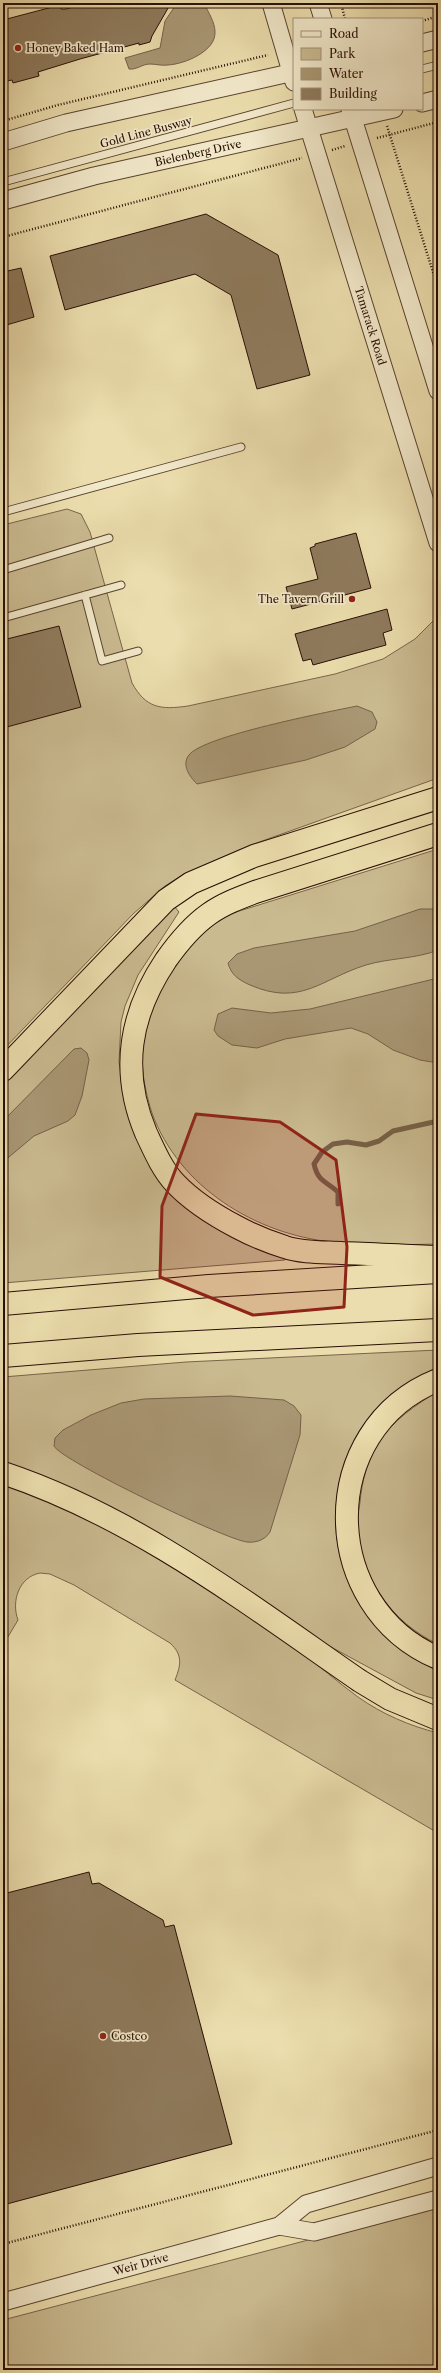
<svg xmlns="http://www.w3.org/2000/svg" width="441" height="2373" viewBox="0 0 441 2373" font-family="'Libre Caslon Text',serif">
<style>
.green{fill:#caba90;stroke:#7a644a}
.water{fill:#a99774;stroke:#766048}
.lines{fill:none;stroke-linecap:round;stroke-linejoin:round}
.stream{stroke:#766048;stroke-width:5}
.building{fill:#8e7a5c;stroke:#2a0e05}
.service-casing{stroke:#5a422f;stroke-width:9}
.tertiary-casing{stroke:#5a422f;stroke-width:19}
.motorway-casing{stroke:#2a0e05;stroke-width:24}
.path{stroke:#2a0e05;stroke-width:2.5;stroke-dasharray:1 2;stroke-linecap:butt}
.service{stroke:#f2e9ca;stroke-width:7}
.tertiary{stroke:#f2e9ca;stroke-width:17}
.motorway{stroke:#ebddad;stroke-width:22}
.marked{fill:#8f2418;fill-opacity:0.2;stroke:#8f2418;stroke-width:3;stroke-linejoin:round}
.poi-dot{fill:#8f2418;stroke:#f2e9ca;stroke-width:1.5}
.labels{text-anchor:middle;dominant-baseline:central;stroke-width:3.5;stroke-linejoin:round;paint-order:stroke}
.poi-label{font-size:11px;fill:#2a0e05;stroke:#f2e9ca;text-anchor:start}
.street-label{font-size:11px;fill:#2a0e05;stroke:#f2e9ca}
</style>
<rect width="100%" height="100%" fill="#ebddad"/>
<filter id="stains"><feTurbulence type="fractalNoise" baseFrequency=".005" numOctaves="4"/><feColorMatrix values="0 0 0 0 .2 0 0 0 0 .09 0 0 0 0 .02 0 0 0 .5 -.17"/></filter>
<radialGradient id="worn" r=".72"><stop offset=".6" stop-color="#630" stop-opacity="0"/><stop offset="1" stop-color="#630" stop-opacity=".3"/></radialGradient>
<path class="green" d="M67,509L81,514L90,532L132,683C146,708 160,710 188,706L335,674L383,659L415,639L438,616V778L251,845L184,874L165,886L133,914L3,1050V525Z
M438,849V1244C403,1245 367,1245 332,1242C255,1234 179,1187 152,1113C143,1085 138,1052 146,1023C148,1015 153,1007 157,999C163,986 170,962 179,952C191,938 216,920 233,913Z
M174,906L179,912L138,975L125,1006L121,1022L119,1062L127,1113L141,1147L287,1255L285,1260L3,1283V1078Z
M438,1350V1367C301,1434 302,1605 438,1671V1700L416,1693L331,1647L277,1613L3,1467V1377L186,1362Z
M438,1391V1644C392,1623 363,1580 357,1530C356,1521 359,1511 360,1502C362,1481 367,1461 379,1442C393,1420 416,1405 438,1391Z
M3,1483C111,1522 202,1585 296,1649C318,1664 337,1682 358,1697C382,1714 410,1726 438,1733V1833L175,1680C181,1665 183,1655 170,1643L74,1585L50,1574L40,1573C19,1577 11,1601 18,1620L3,1645Z
M438,2206V2370H3V2320Z"/>
<path class="water" d="M177,3H204C208,12 215,22 215,32C216,51 185,64 168,65C162,66 156,64 150,64C142,64 137,70 129,69L125,58L160,48L165,21Z
M357,706L372,712L377,722L375,729L345,747L306,760L197,784C190,777 181,765 189,755C203,736 328,712 357,706Z
M420,909H438V950C416,959 389,958 366,965C321,979 301,1007 250,985C239,980 231,975 228,963L237,954L254,948L355,931Z
M438,978V1063L420,1060L393,1050L368,1034L351,1028L285,1039L257,1048L232,1045L218,1036L214,1030L218,1014L232,1008L271,1013L310,1009Z
M81,1048L87,1053L89,1060L82,1096L75,1115L68,1121L34,1136L3,1162V1121L74,1049Z
M230,1396L284,1400L294,1406L301,1415L300,1435L270,1532C265,1540 256,1543 247,1542C226,1540 60,1460 54,1446L55,1438L63,1430L91,1415L121,1403L144,1399Z"/>
<g class="lines">
<path class="stream" d="M338,1204V1192C326,1181 318,1182 314,1164L322,1152L333,1144L347,1142L366,1145L379,1141L393,1131L438,1121"/>
</g>
<path class="building" d="M87,3H171L152,36L150,42L139,45V43L80,59L38,72L39,76L13,83L12,80L3,82V20L60,5L61,9H66Z
M206,214L278,255L310,375L257,389L231,295L195,274L65,310L50,256Z
M21,268L34,317L3,326V272Z
M356,533L371,588L292,609L286,587L318,579L310,548L315,546V544Z
M387,609L392,630L383,633L386,645L313,665L311,659L303,661L295,634Z
M59,626L81,707L3,728V640Z
M89,1872L92,1884L99,1883L163,1920L165,1927L174,1925L232,2144L3,2205V1894Z"/>
<g class="lines">
<g class="service-casing">
<path id="service" d="M422,69L438,65
M3,182L294,103
M3,512L241,447
M3,570L109,538
M85,595L102,661L138,651
M3,618L121,585"/>
</g>
<g class="tertiary-casing">
<g id="tertiary">
<path d="M271,3L294,82"/>
<path d="M318,3L323,19"/>
<path d="M422,43L438,39"/>
<path d="M422,103L438,99"/>
<path id="s1" d="M303,109L438,543"/>
<path d="M350,109L438,391"/>
<path d="M3,142L66,123L294,72"/>
<path id="s2" d="M3,201L94,176L394,109"/>
<path d="M279,2226L314,2232L438,2199"/>
<path id="s3" d="M3,2302L279,2226L306,2204L438,2166"/>
</g>
</g>
<g class="motorway-casing">
<path id="motorway" d="M438,834L255,892C239,898 223,904 209,914C192,926 178,943 166,960C129,1015 120,1071 146,1133C154,1150 162,1169 175,1183C191,1200 216,1216 237,1227C252,1235 269,1242 285,1247C302,1253 324,1252 342,1253C374,1254 406,1256 438,1257
M3,1070L166,900L191,883L254,856L438,798
M3,1304L209,1286L438,1272
M3,1356L138,1345L438,1330
M438,1380C315,1429 318,1607 438,1658
M3,1473C135,1517 247,1603 360,1681L390,1699L438,1719"/>
</g>
<path class="path" d="M341,3L345,19
M422,21L438,16
M3,121L58,105L268,55
M387,126L438,288
M377,138L438,122
M332,150L345,146
M3,237L302,158
M3,2244L438,2130"/>
<use href="#service" class="service"/>
<use href="#tertiary" class="tertiary"/>
<use href="#motorway" class="motorway"/>
</g>
<path class="marked" d="M196,1114L280,1122L336,1160L347,1247L344,1307L253,1315L160,1277L162,1206Z"/>
<g class="poi-dot">
<circle cx="18" cy="48" r="4"/>
<circle cx="352" cy="599" r="4"/>
<circle cx="103" cy="2036" r="4"/>
</g>
<g class="labels">
<g class="poi-label">
<text x="26" y="48">Honey Baked Ham</text>
<text x="344" y="599" text-anchor="end">The Tavern Grill</text>
<text x="111" y="2036">Costco</text>
</g>
<g class="street-label">
<text transform="translate(146 132) rotate(-15)">Gold Line Busway</text>
<text stroke="none"><textPath href="#s2" startOffset="201">Bielenberg Drive</textPath></text>
<text stroke="none"><textPath href="#s1" startOffset="227">Tamarack Road</textPath></text>
<text stroke="none"><textPath href="#s3" startOffset="143">Weir Drive</textPath></text>
</g>
</g>
<rect width="441" height="2373" fill="none" stroke="#ebddad" stroke-width="16"/>
<rect x="4" y="4" width="433" height="2365" fill="none" stroke="#2a0e05" stroke-width="2"/>
<rect x="8" y="8" width="425" height="2357" fill="none" stroke="#2a0e05"/>
<rect x="293" y="18" width="130" height="92" fill="#f2e9ca" stroke="#a2917b"/>
<rect x="301" y="31" width="20" height="6" fill="#f2e9ca" stroke="#a2917b"/>
<text x="329" y="38" font-size="12" fill="#2a0e05">Road</text>
<rect x="301" y="48" width="20" height="12" fill="#caba90" stroke="#a2917b"/>
<text x="329" y="58" font-size="12" fill="#2a0e05">Park</text>
<rect x="301" y="68" width="20" height="12" fill="#a99774" stroke="#a2917b"/>
<text x="329" y="78" font-size="12" fill="#2a0e05">Water</text>
<rect x="301" y="88" width="20" height="12" fill="#8e7a5c" stroke="#a2917b"/>
<text x="329" y="98" font-size="12" fill="#2a0e05">Building</text>
<rect width="100%" height="100%" filter="url(#stains)"/>
<rect width="100%" height="100%" fill="url(#worn)"/>
</svg>
